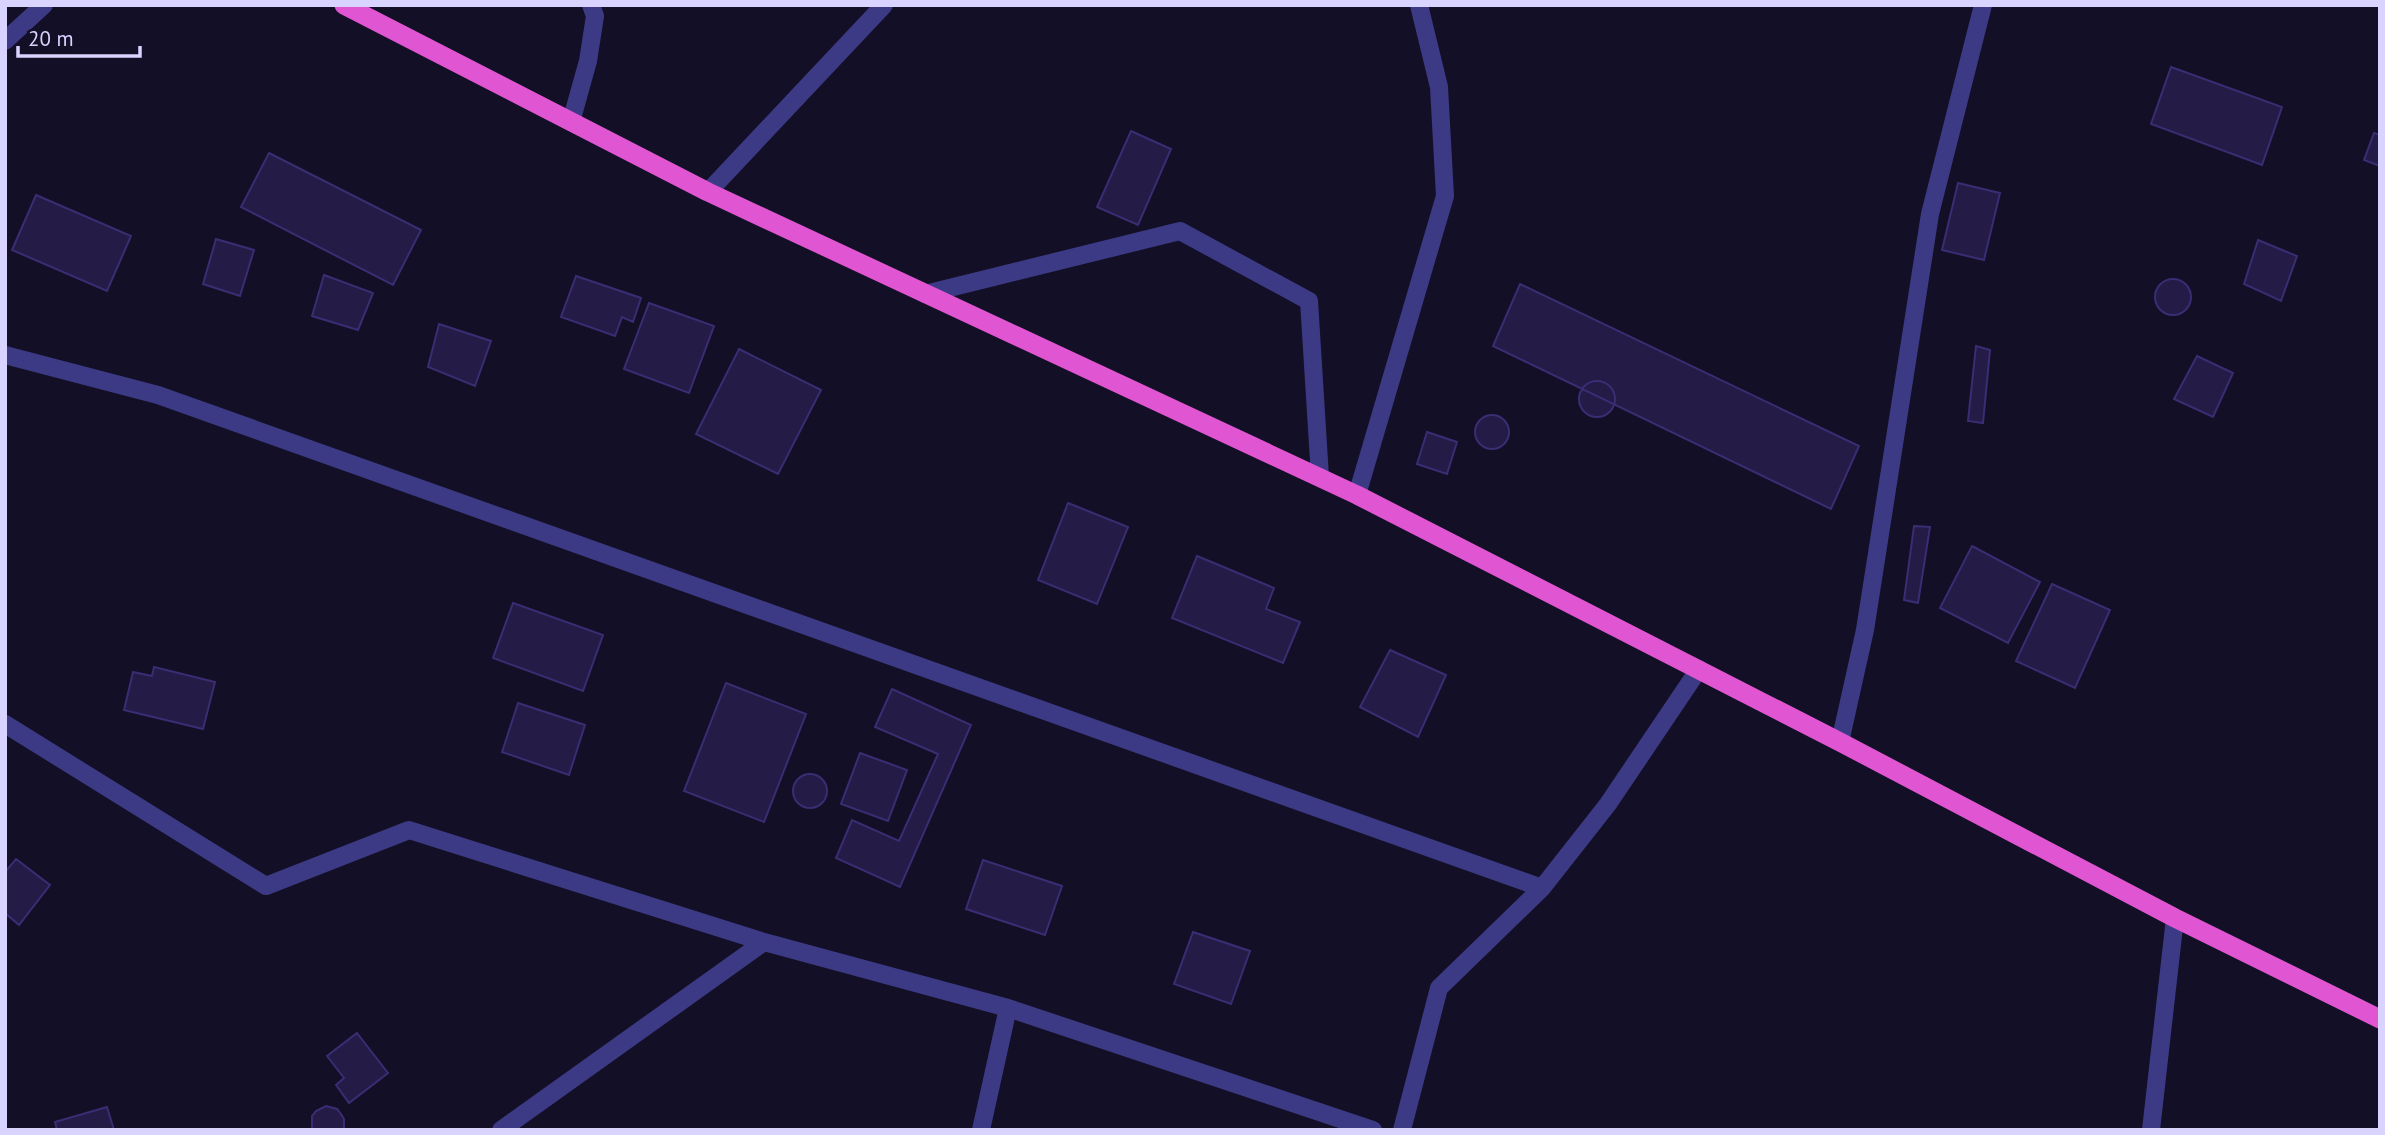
<svg xmlns="http://www.w3.org/2000/svg" width="2385" height="1135" viewBox="0 0 2385 1135" font-family="'PT Sans',sans-serif">
<style>
.building{fill:#241b47;stroke:#3b2d73;stroke-width:2}
.lines{fill:none;stroke-linecap:round;stroke-linejoin:round}
.service{stroke:#3d3a85;stroke-width:18}
.minor{stroke:#3d3a85;stroke-width:18}
.trunk{stroke:#e055d1;stroke-width:19}
</style>
<rect width="100%" height="100%" fill="#130f26"/>
<path class="building" d="M2171,67L2282,107L2262,165L2151,124Z
M1131,131L1171,149L1138,225L1097,207Z
M2374,133L2380,135V166L2364,160Z
M269,153L421,230L393,285L241,207Z
M1958,183L2000,193L1984,260L1942,250Z
M36,195L131,236L107,291L12,250Z
M216,239L254,250L240,296L203,284Z
M2258,240L2297,256L2281,301L2244,284Z
M324,275L373,293L358,330L312,316Z
M576,276L641,298L633,322L622,317L615,336L561,317Z
M2155 297a18 18 0 1 1 36 0a18 18 0 1 1-36 0Z
M1520,284L1859,446L1831,509L1493,346Z
M649,303L714,326L689,393L624,369Z
M439,324L491,341L475,386L428,367Z
M1976,346L1990,350L1983,423L1968,421Z
M739,349L821,390L778,474L696,434Z
M2197,356L2233,373L2213,417L2174,399Z
M1579 399a18 18 0 1 1 36 0a18 18 0 1 1-36 0Z
M1475 432a17 17 0 1 1 34 0a17 17 0 1 1-34 0Z
M1427,432L1457,442L1447,474L1417,464Z
M1068,503L1128,527L1097,604L1038,580Z
M1914,526L1930,527L1918,603L1904,600Z
M1972,546L2040,582L2008,643L1940,608Z
M1197,556L1274,588L1266,609L1300,622L1283,663L1172,618Z
M2052,584L2110,610L2075,688L2016,661Z
M513,603L603,635L583,691L493,658Z
M1390,650L1446,675L1418,737L1360,707Z
M154,667L215,682L203,729L124,710L133,672L152,676Z
M726,683L806,714L764,822L684,791Z
M892,689L971,725L900,887L836,858L852,820L899,841L938,754L875,727Z
M518,703L585,725L569,775L502,752Z
M860,753L907,770L888,821L841,804Z
M793 791a17 17 0 1 1 34 0a17 17 0 1 1-34 0Z
M16,859L50,885L19,925L5,913V872Z
M983,860L1062,886L1045,935L966,909Z
M1193,932L1250,951L1231,1004L1174,984Z
M357,1033L388,1073L349,1103L336,1085L344,1078L327,1056Z
M326,1106L337,1109L341,1114L344,1119V1130H312V1116L316,1111Z
M107,1107L114,1130H57L55,1122Z"/>
<g class="lines">
<path class="service" d="M571,122L588,61L595,16L591,5
M708,192L884,5
M925,294L1180,231L1309,301L1320,477
M1357,495L1445,196L1439,87L1419,5
M2151,1130L2175,918"/>
<path class="minor" d="M5,41L44,5
M5,355L158,395L1542,888
M5,724L266,886L409,830L764,942L1008,1008L1373,1130
M1840,742L1865,630L1930,214L1983,5
M501,1130L764,942
M981,1130L1008,1008
M1402,1130L1439,988L1542,888L1608,804L1699,669"/>
<path class="trunk" d="M344,5L708,192L1357,495L1840,742L2175,918L2380,1019"/>
</g>
<rect width="2385" height="1135" fill="none" stroke="#d9d4ff" stroke-width="14"/>
<path d="M18 46v10h122v-10" fill="none" stroke="#d9d4ff" stroke-width="3.5"/>
<text x="28" y="46" font-size="21" fill="#d9d4ff" stroke="#130f26" stroke-width="5" paint-order="stroke">20 m</text>
</svg>
